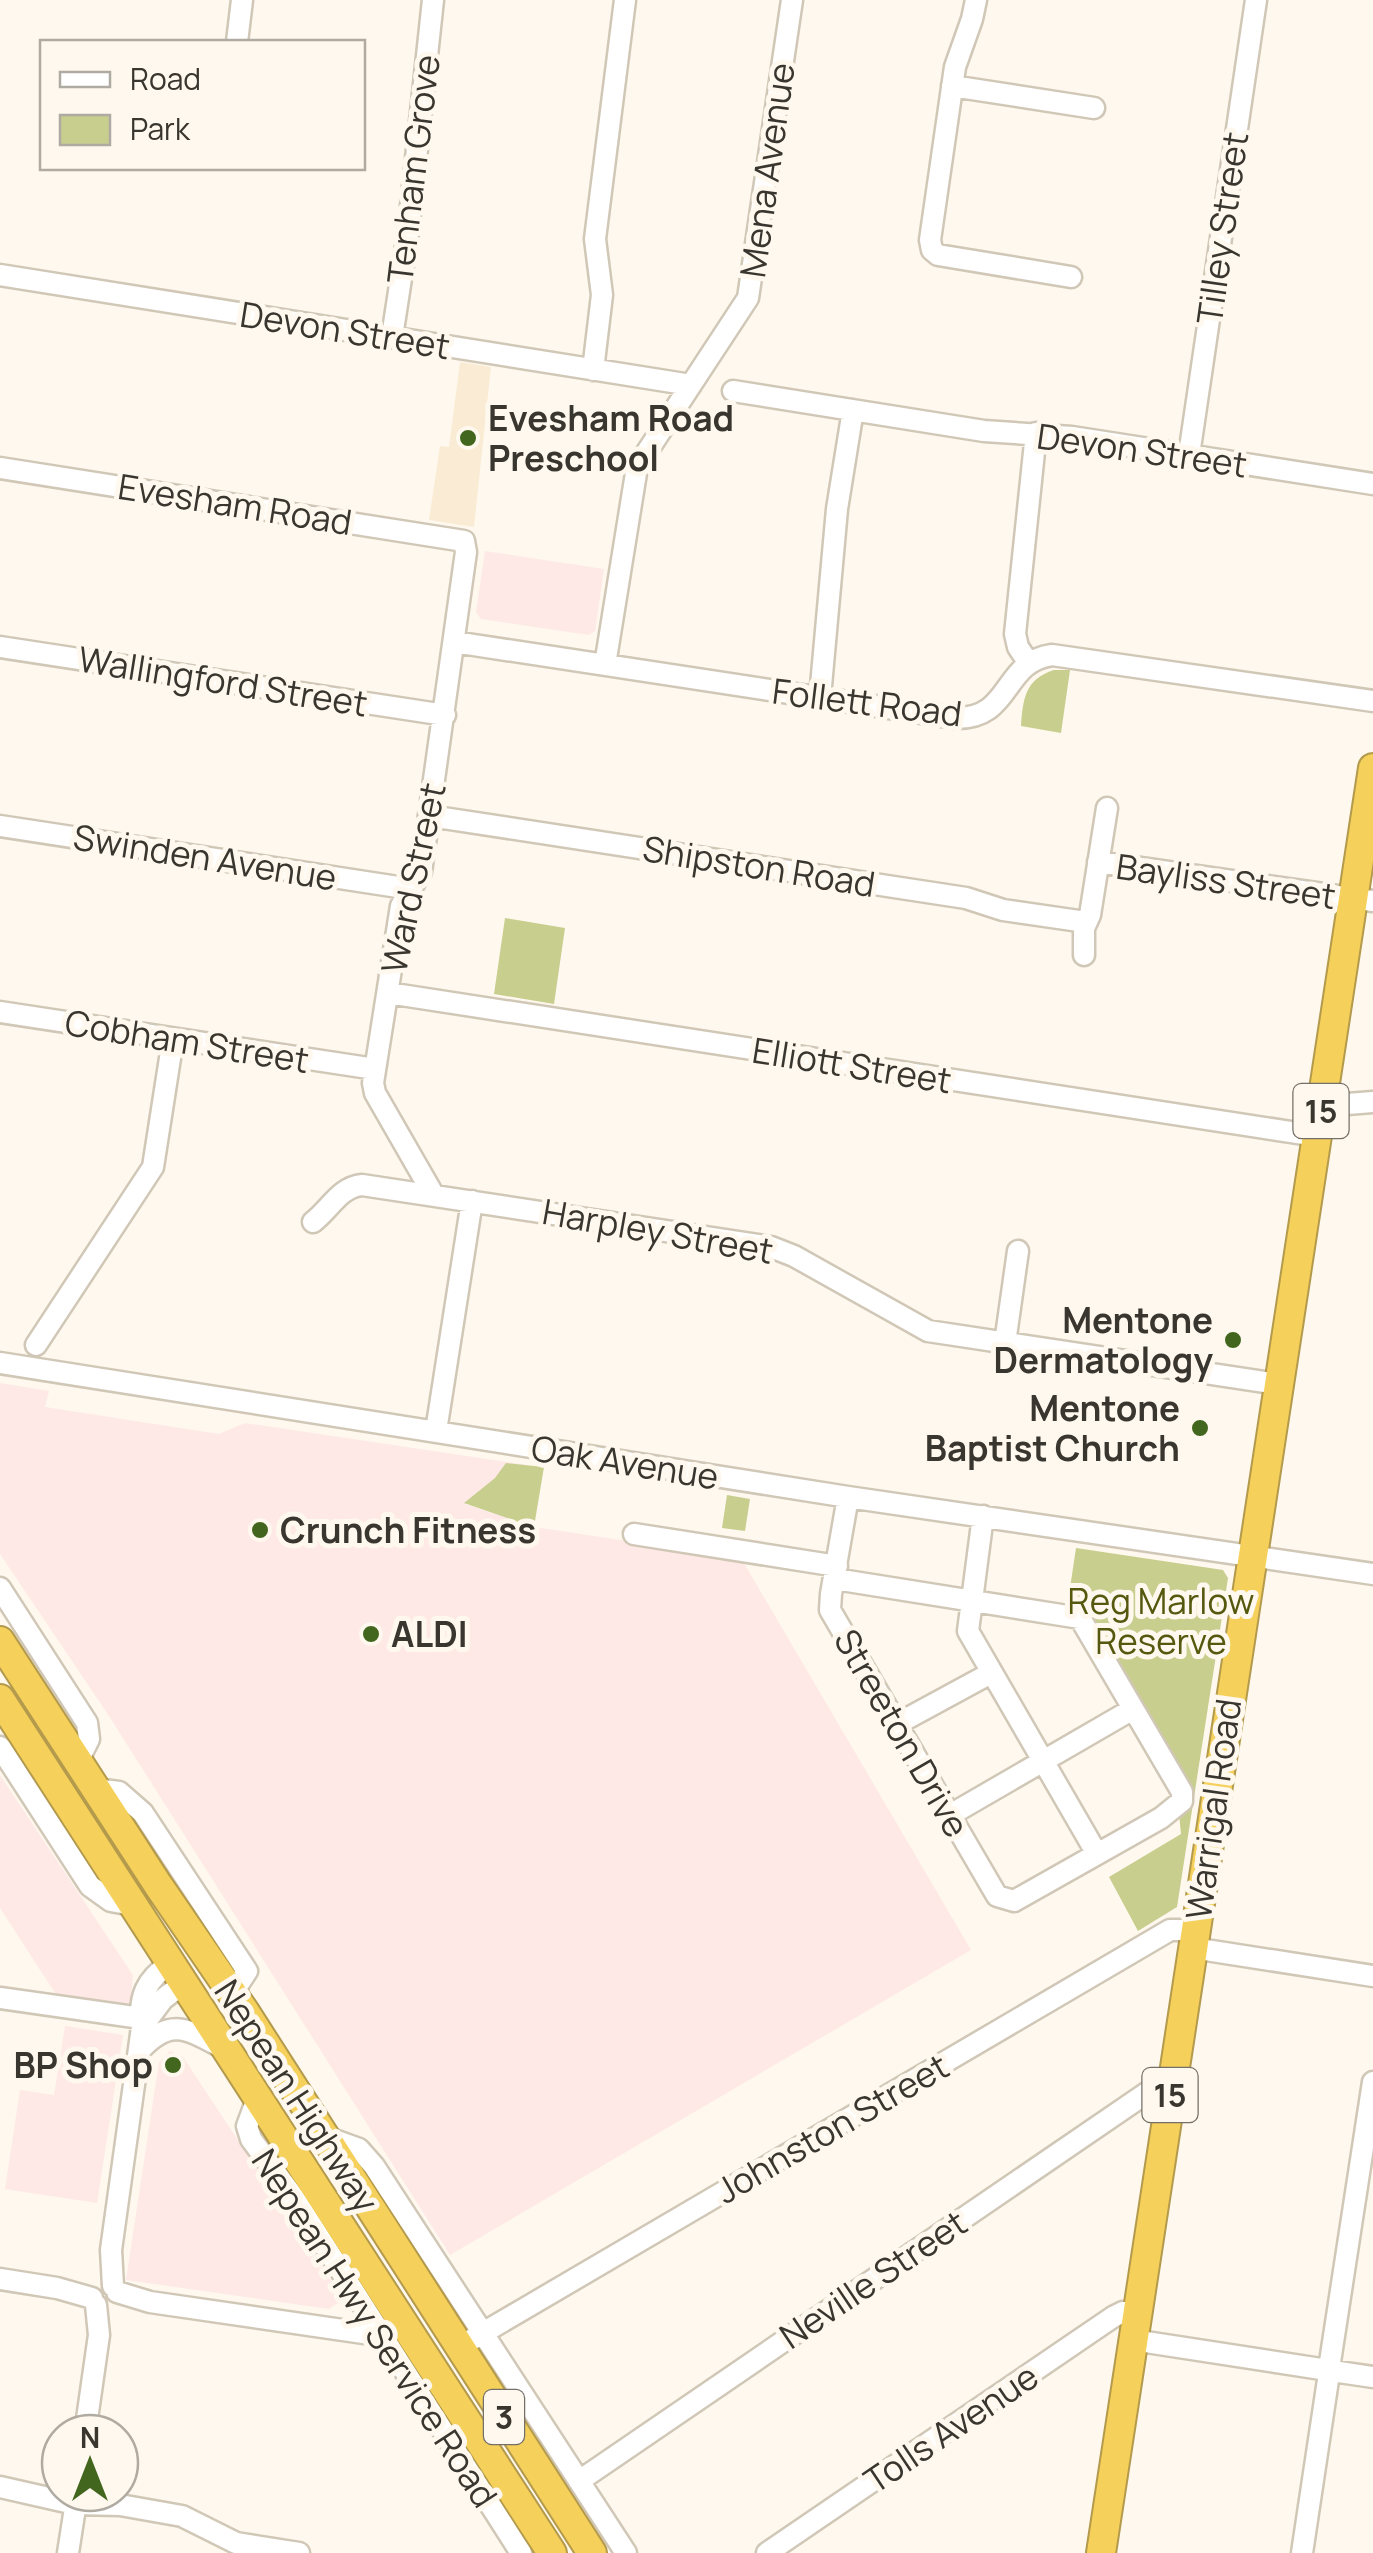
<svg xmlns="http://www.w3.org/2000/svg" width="1373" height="2553" viewBox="0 0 1373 2553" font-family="Manrope,sans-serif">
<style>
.commercial{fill:#fee9e6}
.built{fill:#faecd4}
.green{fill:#c8ce8e}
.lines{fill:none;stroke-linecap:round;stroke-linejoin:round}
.minor-casing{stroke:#d1c7b7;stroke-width:25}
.highway-casing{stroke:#b39a4c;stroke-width:32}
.minor{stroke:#fff;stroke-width:20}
.highway{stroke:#f5d05b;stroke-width:28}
.poi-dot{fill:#43661f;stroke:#fef8ee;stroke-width:4}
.labels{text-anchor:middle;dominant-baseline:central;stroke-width:10;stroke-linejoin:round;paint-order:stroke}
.shield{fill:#fef8ee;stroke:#747068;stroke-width:2.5}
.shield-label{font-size:32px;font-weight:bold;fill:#39352f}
.street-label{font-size:35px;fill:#39352f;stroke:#fef8ee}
.poi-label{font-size:35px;font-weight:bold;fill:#39352f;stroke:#fef8ee;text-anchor:start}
.park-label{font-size:35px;fill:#55580e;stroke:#fef8ee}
</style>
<rect width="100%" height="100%" fill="#fef8ee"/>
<path class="commercial" d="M485,551L604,569L595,631L589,635L481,619L476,612Z
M0,1383L49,1391L45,1407L219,1434L245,1423L527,1465L465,1504L534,1527L741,1558L971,1950L450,2255L109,1716L0,1554Z
M0,1775L133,1975L130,2006L57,1996L0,1908Z
M65,2026L123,2035L97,2203L5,2189L20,2090L54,2095Z
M170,2051L183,2057L339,2293L338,2303L329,2309L126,2280L159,2062Z"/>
<path class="built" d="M460,362L491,367L474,527L429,520L440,446L449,447Z"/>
<path class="green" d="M1054,670H1070L1061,733L1021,726C1023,699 1025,679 1054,670Z
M505,918L565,928L554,1004L494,994Z
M506,1463L544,1467L534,1527L511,1522L510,1519L464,1503L495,1478Z
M727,1495L750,1499L745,1531L722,1528Z
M1076,1548L1223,1570L1228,1578L1177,1907L1138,1931L1109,1877L1181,1834L1179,1814L1184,1806L1067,1608Z"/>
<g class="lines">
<g class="minor-casing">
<path id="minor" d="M976,0L972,19L955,67L930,240L932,250L938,255L1071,277
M237,42L242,0
M952,86L1094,108
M0,275L691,385
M392,337L408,233L433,0
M593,370L602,295L595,239L625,0
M733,391L984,431L1072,437L1373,484
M1189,455L1256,0
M0,468L464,541L466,552L421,872L401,906L373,1083L375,1093L433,1194
M454,642L954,718C1013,720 1001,662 1052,655L1373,701
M0,647L445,715
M1028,662L1018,647L1015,634L1036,433
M605,665L637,467L748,298L792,0
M820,697L837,509L853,410
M430,816L966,898L1003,910L1086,922
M0,826L411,889
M1098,862L1373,901
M1084,955V928L1090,915L1107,808
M388,993L1317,1136
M0,1012L375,1069
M1322,1106L1373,1102
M313,1222C330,1209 340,1187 362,1185L771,1247L794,1256L928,1331L1278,1384
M1005,1343L1018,1251
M36,1345L153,1167L173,1039
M0,1363L848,1497L1373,1574
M436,1431L472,1201
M983,1516L968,1631L1097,1854
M634,1534L837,1566
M835,1579L1080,1618L1182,1792V1801L1161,1818L1014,1901L997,1896L830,1610L831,1594L848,1497
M0,1588L87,1723L89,1739L78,1761
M897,1724L991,1673
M0,1747L90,1886L111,1901L132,1905
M95,1789L119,1792L143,1813L247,1971L232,1994
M950,1815L1133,1709
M1193,1948L1373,1976
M0,1998L141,2018
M142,2027L163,1999L184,1983
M139,2051C170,2017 186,2028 223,2048
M257,2099L247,2126L251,2139L295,2199L521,2553
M323,2136L359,2149L374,2166L626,2553
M0,2279L57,2288L92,2298
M113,2286L111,2250L142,2027C138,1997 146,1979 171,1963
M117,2292L150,2302L384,2336
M1133,2340L1321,2369
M459,2347L1170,1930H1195L1197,1917
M1330,2362L1373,2082
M1339,2372L1373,2377
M85,2433L99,2335L96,2305
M579,2481L1148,2092L1171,2090
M0,2487L75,2504L120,2505L182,2516L236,2543L299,2553
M68,2553L77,2495
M767,2553L1113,2317L1123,2312L1137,2313
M1302,2553L1328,2380"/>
</g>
<g class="highway-casing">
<path id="highway" d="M0,1641L158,1885L245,2012L592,2553
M0,1699L552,2553
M1101,2553L1373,768"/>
</g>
<use href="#minor" class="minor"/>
<use href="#highway" class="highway"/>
</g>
<g class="poi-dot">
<circle cx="468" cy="438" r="10"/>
<circle cx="1233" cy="1340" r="10"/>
<circle cx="1200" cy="1428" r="10"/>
<circle cx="260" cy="1530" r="10"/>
<circle cx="371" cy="1634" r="10"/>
<circle cx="173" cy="2065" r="10"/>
</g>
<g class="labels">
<g class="shield">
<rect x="1293.5" y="1084" width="55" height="54" rx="8"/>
<rect x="1142.5" y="2068" width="55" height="54" rx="8"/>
<rect x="484" y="2390" width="40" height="54" rx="8"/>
</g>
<g class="shield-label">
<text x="1321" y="1111">15</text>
<text x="1170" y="2095">15</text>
<text x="504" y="2417">3</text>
</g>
<g class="street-label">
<text transform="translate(413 169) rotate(-83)">Tenham Grove</text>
<text transform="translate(767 170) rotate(-82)">Mena Avenue</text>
<text transform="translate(1222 228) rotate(-82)">Tilley Street</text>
<text transform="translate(345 330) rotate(9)">Devon Street</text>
<text transform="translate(1142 450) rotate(8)">Devon Street</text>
<text transform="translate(235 504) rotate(9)">Evesham Road</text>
<text transform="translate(223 681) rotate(9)">Wallingford Street</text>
<text transform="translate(867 702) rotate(7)">Follett Road</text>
<text transform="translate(205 857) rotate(9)">Swinden Avenue</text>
<text transform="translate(759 866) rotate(9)">Shipston Road</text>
<text transform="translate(413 878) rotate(-78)">Ward Street</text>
<text transform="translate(1226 881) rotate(8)">Bayliss Street</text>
<text transform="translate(187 1041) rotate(9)">Cobham Street</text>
<text transform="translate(852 1065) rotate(9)">Elliott Street</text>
<text transform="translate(658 1231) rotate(10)">Harpley Street</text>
<text transform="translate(625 1462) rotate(9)">Oak Avenue</text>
<text transform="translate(902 1733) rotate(60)">Streeton Drive</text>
<text transform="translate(1213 1809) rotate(-82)">Warrigal Road</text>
<text transform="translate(297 2096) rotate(57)">Nepean Highway</text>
<text transform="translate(832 2128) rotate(-30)">Johnston Street</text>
<text transform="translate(873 2279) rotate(-34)">Neville Street</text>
<text transform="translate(375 2328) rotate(57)">Nepean Hwy Service Road</text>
<text transform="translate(951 2428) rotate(-34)">Tolls Avenue</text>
</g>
<g class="poi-label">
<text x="488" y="418">Evesham Road<tspan x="488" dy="40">Preschool</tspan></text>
<text x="1213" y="1320" text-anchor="end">Mentone<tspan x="1213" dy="40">Dermatology</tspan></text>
<text x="1180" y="1408" text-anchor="end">Mentone<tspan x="1180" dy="40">Baptist Church</tspan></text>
<text x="280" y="1530">Crunch Fitness</text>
<text x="391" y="1634">ALDI</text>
<text x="153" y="2065" text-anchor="end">BP Shop</text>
</g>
<g class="park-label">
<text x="1161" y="1601">Reg Marlow<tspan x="1161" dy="40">Reserve</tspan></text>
</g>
</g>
<rect x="40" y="40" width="325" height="130" fill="#fef8ee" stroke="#afaaa2" stroke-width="2.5"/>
<rect x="60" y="72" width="50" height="15" fill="#ffffff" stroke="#afaaa2" stroke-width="2.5"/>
<text x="130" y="90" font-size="30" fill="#39352f">Road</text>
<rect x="60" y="115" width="50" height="30" fill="#c8ce8e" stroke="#afaaa2" stroke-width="2.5"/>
<text x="130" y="140" font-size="30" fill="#39352f">Park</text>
<g transform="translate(90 2463)"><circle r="48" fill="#fef8ee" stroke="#afaaa2" stroke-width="2.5"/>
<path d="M0-8L18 38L0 25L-18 38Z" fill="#43661f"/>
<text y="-15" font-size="28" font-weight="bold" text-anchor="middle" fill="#39352f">N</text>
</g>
</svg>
